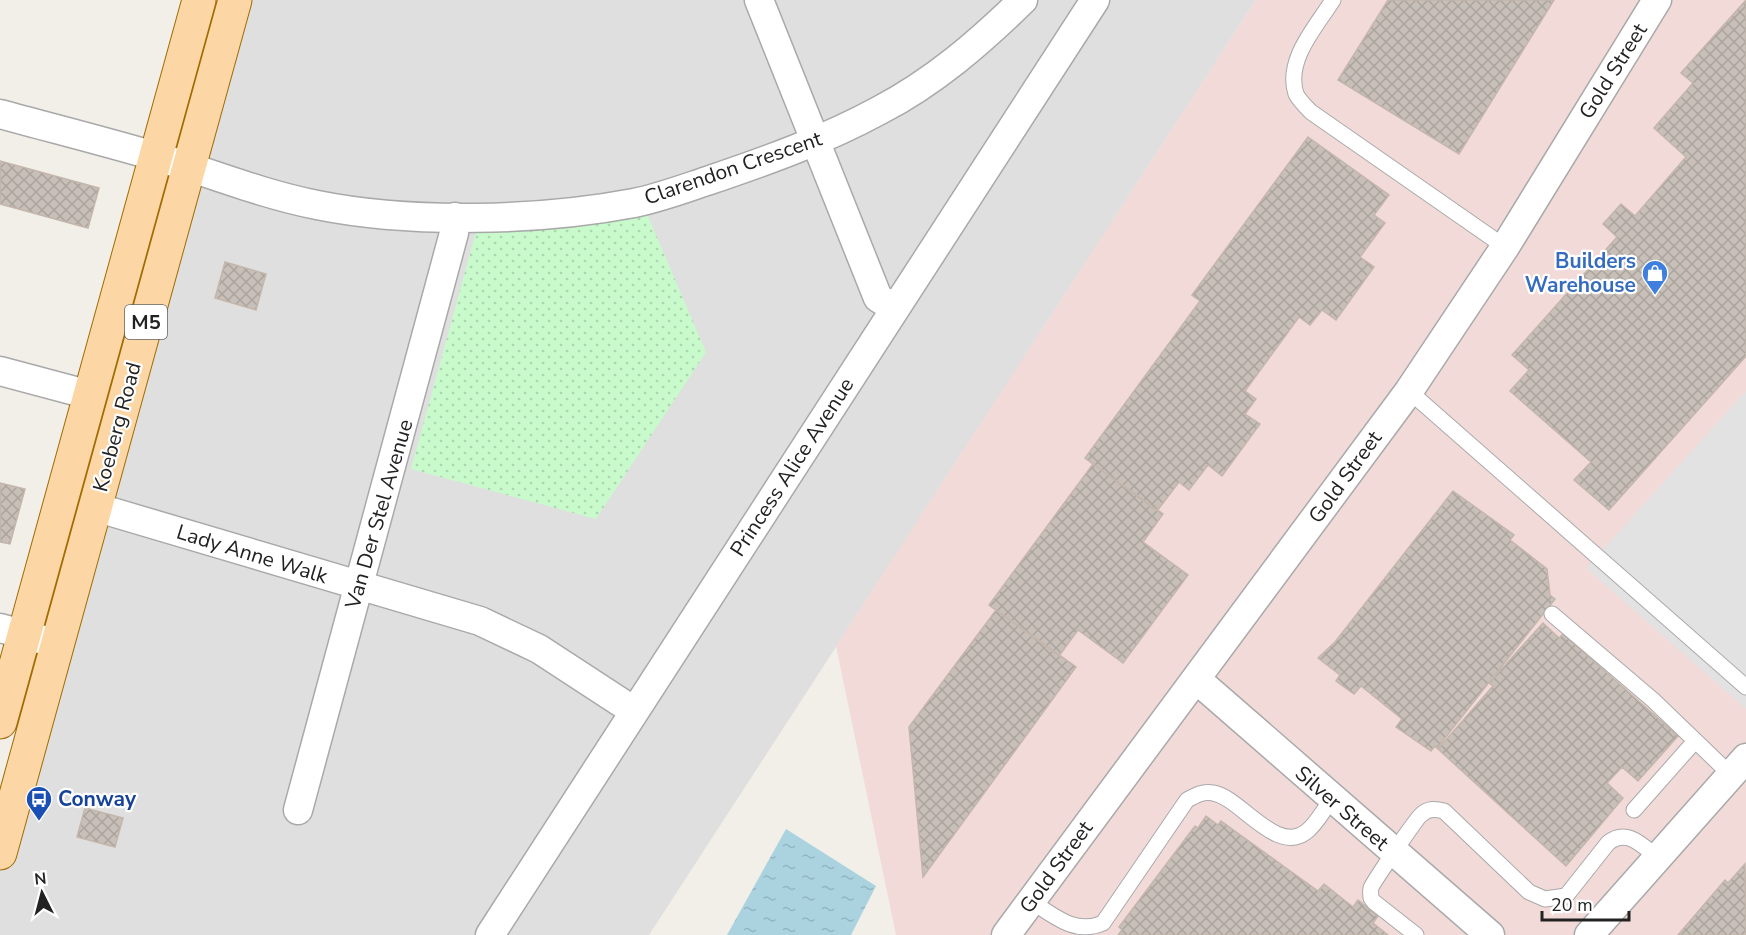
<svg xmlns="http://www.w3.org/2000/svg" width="1746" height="935" viewBox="0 0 1746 935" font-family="'Nunito Sans',sans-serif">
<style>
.residential{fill:#e0dfdf}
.commercial{fill:#f2dad9}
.park{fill:url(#park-dots)}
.parking{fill:#e2e2e2}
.water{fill:url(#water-ripples)}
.building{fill:url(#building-cross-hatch);stroke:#c4b6ab;stroke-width:1.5}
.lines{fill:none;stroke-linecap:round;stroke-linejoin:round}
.lane-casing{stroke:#a9a9a9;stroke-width:17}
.street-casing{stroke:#a9a9a9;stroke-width:31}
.primary-casing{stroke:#a06b00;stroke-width:35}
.lane{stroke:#fff;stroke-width:15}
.street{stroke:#fff;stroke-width:28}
.primary{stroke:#fcd6a4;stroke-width:33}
.labels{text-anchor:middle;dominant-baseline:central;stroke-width:4.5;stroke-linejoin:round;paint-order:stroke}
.shield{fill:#fff;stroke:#646464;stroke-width:1.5}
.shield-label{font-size:20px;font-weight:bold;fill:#222}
.street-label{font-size:21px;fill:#222;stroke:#fff}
.shop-label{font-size:21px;font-weight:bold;fill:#366cbe;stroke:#fff;text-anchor:end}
.transit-label{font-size:21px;font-weight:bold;fill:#164399;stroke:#fff;text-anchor:start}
</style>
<defs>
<pattern id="park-dots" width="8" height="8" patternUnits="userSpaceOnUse" patternTransform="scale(1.5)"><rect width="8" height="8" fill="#c8facc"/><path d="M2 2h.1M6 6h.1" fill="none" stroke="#acd6af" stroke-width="1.8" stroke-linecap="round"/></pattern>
<pattern id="water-ripples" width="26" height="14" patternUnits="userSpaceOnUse" patternTransform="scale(1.5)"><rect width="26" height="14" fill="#aad3df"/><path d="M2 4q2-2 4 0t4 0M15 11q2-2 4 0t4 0" fill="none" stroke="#92b5bf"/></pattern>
<pattern id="building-cross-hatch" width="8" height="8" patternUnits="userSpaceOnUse" patternTransform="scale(1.5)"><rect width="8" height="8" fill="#c7bfb8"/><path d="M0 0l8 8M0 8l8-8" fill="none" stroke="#aba49e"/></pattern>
</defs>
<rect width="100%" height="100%" fill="#f2efe9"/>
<path class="residential" d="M235,0H1256L649,935H0V853Z"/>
<path class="commercial" d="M1256,0H1746V935H896L836,646Z"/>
<path class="park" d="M647,214L706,352L596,519L411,469L476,232Z"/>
<path class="parking" d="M1746,391V709L1586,568Z"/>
<path class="water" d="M786,829L876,886L851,935H727Z"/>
<path class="building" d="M1388,0H1554L1459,154L1338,80Z
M1746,0V356L1609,510L1574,480L1591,462L1510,391L1529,370L1512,355L1617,237L1603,224L1621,204L1635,216L1686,157L1654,128L1693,83L1681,73Z
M1308,137L1389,195L1374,215L1385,223L1360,257L1374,267L1336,320L1322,310L1310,325L1299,317L1245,391L1256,399L1245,414L1260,424L1222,476L1208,465L1189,490L1179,482L1157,511L1085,458L1200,301L1192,295Z
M0,161L99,188L88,228L0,204Z
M225,262L266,274L256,310L215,298Z
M1093,464L1163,514L1143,542L1188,575L1123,663L1078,630L1059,656L989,605Z
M0,483L25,489L10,544L0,542Z
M1453,491L1514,535L1510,540L1547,569L1550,595L1555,599L1437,748L1435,746L1431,751L1396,727L1402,719L1361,686L1354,694L1336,681L1340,675L1318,658L1335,642Z
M996,610L1076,667L923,877L909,727Z
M1543,623L1559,638L1563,634L1678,736L1638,781L1622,767L1607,783L1623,798L1566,866L1438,749L1493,686L1489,683Z
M85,808L123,818L115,847L77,837Z
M1206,816L1218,825L1221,821L1318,891L1324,884L1353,907L1358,900L1378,916L1373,923L1388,935H1118L1122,930L1119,927L1195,826L1198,828Z
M1745,864L1746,935H1678L1725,880L1728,883Z"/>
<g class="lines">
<g class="lane-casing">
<path id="lane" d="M1333,0C1316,27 1285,60 1296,94C1299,100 1306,107 1311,112L1505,247
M1409,391L1746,687
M1552,614L1653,700L1731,775
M1634,810L1695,741
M1031,901C1055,917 1076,935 1103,923L1187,800C1196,795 1203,791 1213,793C1240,797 1276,855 1306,832C1316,825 1324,809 1332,799
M1416,935L1374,902L1371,898C1371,896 1370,891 1371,888C1372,884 1417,817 1422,814C1429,808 1436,809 1444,811L1529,892L1545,899L1566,896L1608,843C1627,828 1642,845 1658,858"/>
</g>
<g class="street-casing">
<path id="street" d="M759,0L878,298L895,308
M0,114C51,128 103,141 154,156C208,172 261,194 317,205C411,224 539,221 634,203C659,198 683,189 707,181C766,161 825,140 880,110C934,82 980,42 1023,0
M0,371L90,395
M95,507L480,621L539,649L634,711
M0,628L58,644
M1196,679L1490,935
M298,810L454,233L455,217
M490,935L1095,0
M1006,935L1409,391L1505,247L1657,0
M1589,935L1746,758"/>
</g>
<g class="primary-casing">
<path id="primary" d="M0,722L199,0
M0,853L235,0"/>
</g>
<use href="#lane" class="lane"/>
<use href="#street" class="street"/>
<use href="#primary" class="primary"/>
</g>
<defs>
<g id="shop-pin" transform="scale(1.35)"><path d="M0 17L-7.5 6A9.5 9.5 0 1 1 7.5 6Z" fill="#3f7fe0" stroke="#fff"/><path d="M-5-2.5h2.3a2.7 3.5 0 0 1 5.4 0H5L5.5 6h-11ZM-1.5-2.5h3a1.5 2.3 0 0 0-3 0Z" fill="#fff"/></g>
<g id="bus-pin" transform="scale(1.35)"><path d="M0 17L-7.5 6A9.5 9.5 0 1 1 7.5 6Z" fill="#1a4fb4" stroke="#fff"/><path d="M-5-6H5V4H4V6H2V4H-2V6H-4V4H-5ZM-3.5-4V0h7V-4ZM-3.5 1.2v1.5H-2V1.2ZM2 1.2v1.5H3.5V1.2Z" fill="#fff"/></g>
</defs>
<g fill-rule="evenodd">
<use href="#shop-pin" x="1655" y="273"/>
<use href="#bus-pin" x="39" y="799"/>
</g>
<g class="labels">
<rect class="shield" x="125" y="305" width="42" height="34" rx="4.5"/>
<g class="shield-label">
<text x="146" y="322">M5</text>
</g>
<g class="street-label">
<text transform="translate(1613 71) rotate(-58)">Gold Street</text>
<text transform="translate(733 168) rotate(-19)">Clarendon Crescent</text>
<text transform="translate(117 427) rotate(-75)">Koeberg Road</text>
<text transform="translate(792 467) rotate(-57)">Princess Alice Avenue</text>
<text transform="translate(1345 477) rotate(-54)">Gold Street</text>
<text transform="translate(379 514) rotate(-74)">Van Der Stel Avenue</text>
<text transform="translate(252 554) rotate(17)">Lady Anne Walk</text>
<text transform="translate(1342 808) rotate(41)">Silver Street</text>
<text transform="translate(1056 867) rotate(-54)">Gold Street</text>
</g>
<g class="shop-label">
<text x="1636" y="261">Builders<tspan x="1636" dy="24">Warehouse</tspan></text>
</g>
<g class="transit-label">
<text x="58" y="799">Conway</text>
</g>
</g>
<g transform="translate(42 893) rotate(354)" stroke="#ffffff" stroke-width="4.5" paint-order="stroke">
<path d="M0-4.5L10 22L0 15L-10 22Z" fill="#222222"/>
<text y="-9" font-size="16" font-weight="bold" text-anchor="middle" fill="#222222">N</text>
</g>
<path d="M1542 911v9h87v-9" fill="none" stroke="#222222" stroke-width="3"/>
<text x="1551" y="911" font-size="18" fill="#222222" stroke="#ffffff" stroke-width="4.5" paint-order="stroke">20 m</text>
</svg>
